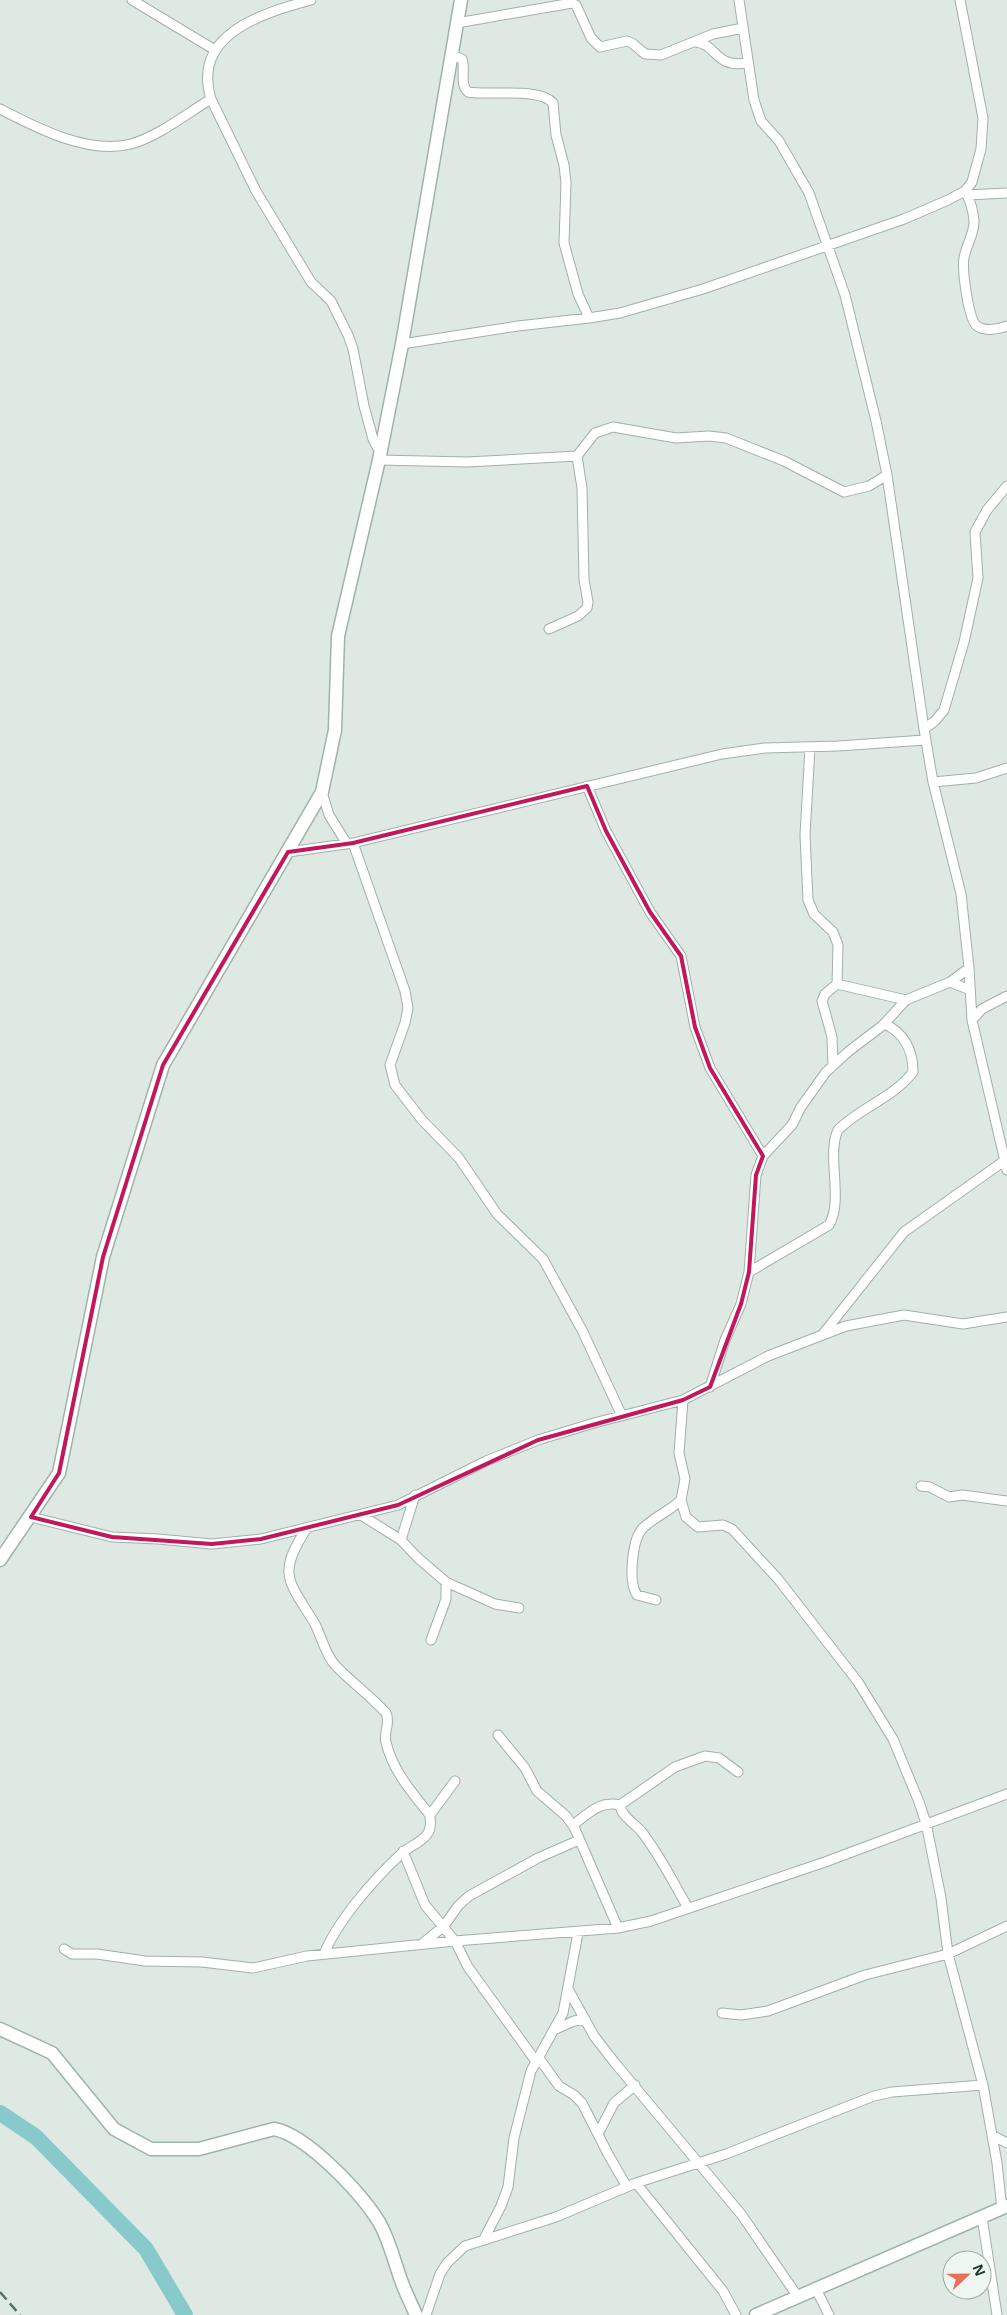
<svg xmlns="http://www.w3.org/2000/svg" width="1007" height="2315" viewBox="0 0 1007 2315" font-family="'Open Sans',sans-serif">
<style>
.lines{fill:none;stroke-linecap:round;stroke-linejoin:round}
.river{stroke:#88c9cc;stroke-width:16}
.street-casing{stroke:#a1b0a9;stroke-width:11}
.secondary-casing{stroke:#9eb4a9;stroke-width:15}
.street{stroke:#fff;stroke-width:9}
.secondary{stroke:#fff;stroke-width:12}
.rail{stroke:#5a736a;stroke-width:2.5;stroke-dasharray:10 5;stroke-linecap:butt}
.marked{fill:none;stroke:#c2185b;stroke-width:4;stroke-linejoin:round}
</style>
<rect width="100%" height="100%" fill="#dee9e3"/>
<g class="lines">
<path class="river" d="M0,2113L36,2137L146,2249L185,2315"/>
<g class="street-casing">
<path id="street" d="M132,0L215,50
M311,0C263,13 191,34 211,99L256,191L311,282L331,301L348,335L353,349L364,406L373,439L377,447L381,449
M739,0L754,100L761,121L779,141L809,193L845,295L876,421L887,475L924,729L933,782L961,894L969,968L972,1020L1007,1170
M457,23L572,3L576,5L591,38L600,47L627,41L632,43L645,54L661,55L713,34L743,28
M696,42C718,45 714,68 747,63
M452,55L462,59C466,69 459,84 468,92C488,96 540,87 553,103L556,135L564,165L566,183L564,243L578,294L589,318
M0,109C37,128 88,155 131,144C159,136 186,114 211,99
M965,191C970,200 973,210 974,220C975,233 966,245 964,258C962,269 968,319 977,326C985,332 998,329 1007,326
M967,195L1007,193
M402,344L518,326L589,318L620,313L703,289L904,219L948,200L965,191L972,182L981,149L983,118L960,0
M379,460L467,462L577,456L595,433L613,427L676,438L709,436L726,438L784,461L844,492L869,486L887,475
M549,629L578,616L587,608L588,602L584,580L582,488L577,456
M924,729L935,721L944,710L964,642L978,578L975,532L987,510L1007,486
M810,748L805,835L808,900L814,914L833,932L838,945L837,984L825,994L822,1001L832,1037L833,1066
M933,782L976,778L1007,768
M587,786L606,831L650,912L681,956L695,1027L710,1068L763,1156
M322,792L329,815L347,844
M353,843L405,991L408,1008L405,1023L390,1065L395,1085L422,1120L459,1158L497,1214L543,1259L582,1330L622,1416
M288,852L353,843L722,754L765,748L838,746L925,740
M950,982L970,990
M837,984L906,1000
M972,1020L982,1009L1007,996
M749,1272L829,1225C844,1200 826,1155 838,1130C861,1107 893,1098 913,1072C913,1050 905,1034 885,1024
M823,1334L904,1232L1004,1161
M710,1387L725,1340L741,1304L749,1272L756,1175L763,1156L792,1125L801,1107L826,1072L849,1051L882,1026L906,1000L950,982L969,968
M683,1400L679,1453L685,1479L681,1500L686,1517L698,1527L723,1525L732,1529L778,1579L858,1682L893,1739L919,1802L926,1823L941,1898L948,1954L983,2085L997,2163L1002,2209
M921,1486L930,1487L949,1497L962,1495L1007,1501
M361,1515L401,1540L418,1558L446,1582L495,1604L519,1608
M31,1517L112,1537L158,1539L212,1544L261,1539L398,1505L486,1461L538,1440L594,1423L683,1400L768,1356L846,1326L904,1315L963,1324L1007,1317
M307,1528C276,1575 289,1581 315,1624C322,1638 325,1654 335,1665C351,1682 371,1696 386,1713C391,1724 383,1732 386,1742C392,1770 413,1794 430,1815
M401,1540L415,1495
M656,1600L637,1595C628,1582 632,1539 643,1528C654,1517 670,1511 681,1500
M431,1640L446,1599V1582
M498,1735L525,1768L537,1791L566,1816L574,1827L618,1928
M573,1825C588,1814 600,1800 620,1805
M403,1851L425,1905L455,1941L468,1967L535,2060
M688,1908C673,1882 660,1855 641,1831C634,1823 621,1816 620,1805L675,1767L705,1756L719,1758L738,1772
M422,1944L444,1926L458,1906L469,1896L538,1858L579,1840
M64,1949L72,1954H97L145,1961L202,1962L253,1968L307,1956L455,1941L618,1928L651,1921L825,1862L1007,1794
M324,1954C338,1920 374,1879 401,1854C409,1846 422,1843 428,1833C432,1827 430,1821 430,1815L455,1781
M568,1989L594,2036L615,2063L741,2214L798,2297
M722,2013L741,2015L768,2011L865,1975L948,1954L1007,1926
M556,2029L574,2021L585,2019
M538,2057L559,2086L574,2095L582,2103L608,2154L627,2187
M598,2134L614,2103L635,2085
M992,2135L1007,2143
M636,2183L723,2291L736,2315
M982,2217L997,2315
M484,2239L501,2206L508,2187L514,2138L531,2071L563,2013L578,1933
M816,2289L829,2315
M426,2315L440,2274L447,2263L465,2246L556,2217L636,2183L726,2154L874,2096L892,2092L983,2085"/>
</g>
<g class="secondary-casing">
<path id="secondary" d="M0,1560L59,1473L103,1257L163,1065L322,792L335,730L338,636L379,460L402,344L461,0
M0,2029L52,2053L114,2129L151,2149H199L274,2129C307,2135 361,2193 379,2222C389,2239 394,2261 401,2280C405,2292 411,2303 416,2315
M756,2315L1007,2206"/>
</g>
<use href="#street" class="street"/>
<use href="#secondary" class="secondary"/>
<path class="rail" d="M0,2292L20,2315"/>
</g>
<path class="marked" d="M587,786L606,831L650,912L681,956L695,1027L710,1068L763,1156L756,1175L749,1272L741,1304L710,1387L683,1400L538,1440L398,1505L261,1539L212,1544L112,1537L31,1517L59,1473L103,1257L163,1065L288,852L353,843Z"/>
<g transform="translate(967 2275) rotate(68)"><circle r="24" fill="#eef6f1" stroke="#9caaa3"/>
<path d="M0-4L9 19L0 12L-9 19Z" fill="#ea6d5a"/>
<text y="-8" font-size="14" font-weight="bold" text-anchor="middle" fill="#20372e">N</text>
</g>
</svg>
